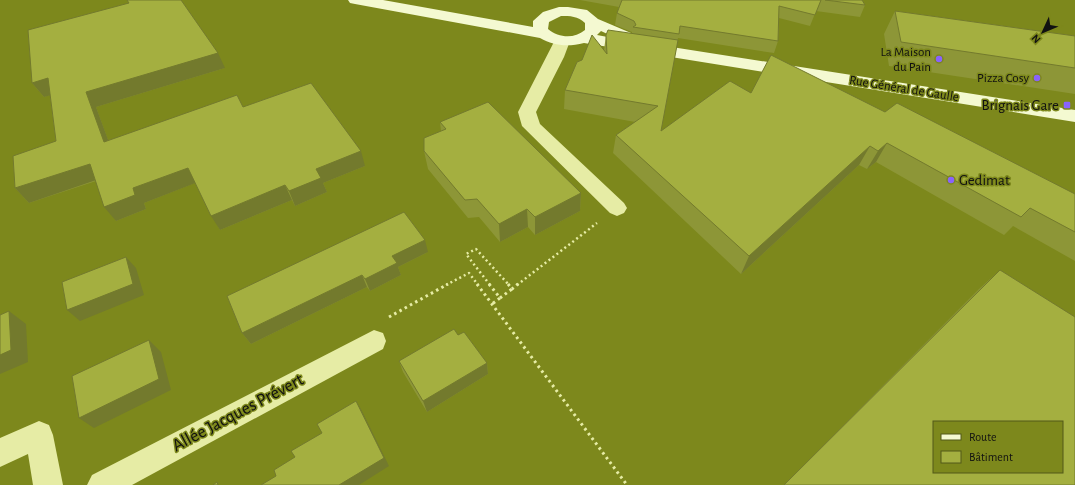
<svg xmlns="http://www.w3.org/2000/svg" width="1075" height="485" viewBox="0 0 1075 485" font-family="'Alegreya Sans',sans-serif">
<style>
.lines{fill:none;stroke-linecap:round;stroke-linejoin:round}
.path-far1{stroke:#e6eca5;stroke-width:2.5;stroke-dasharray:2 3;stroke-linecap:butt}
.path{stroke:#e6eca5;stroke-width:3;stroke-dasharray:2.5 3.5;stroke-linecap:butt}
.street{fill:#e6eca5;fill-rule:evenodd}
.secondary{fill:#f4f9d1;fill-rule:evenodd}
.wall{fill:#8d9637}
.shaded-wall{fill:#737a2d}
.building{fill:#a4af40;stroke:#737a2d;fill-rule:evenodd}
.poi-dot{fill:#8963fc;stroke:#7d881c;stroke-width:1.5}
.labels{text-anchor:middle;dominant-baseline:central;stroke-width:3;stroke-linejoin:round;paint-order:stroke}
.far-poi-label{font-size:13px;fill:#111;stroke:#7d881c;text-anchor:end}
.far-street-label{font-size:13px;fill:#111;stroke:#7d881c}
.poi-label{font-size:15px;fill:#111;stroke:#7d881c;text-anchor:end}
.near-street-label{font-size:18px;fill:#111;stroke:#7d881c}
</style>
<rect width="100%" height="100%" fill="#7d881c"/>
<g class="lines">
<path class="path-far1" d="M446,285L469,273L478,285
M490,285L466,254L476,249L509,285
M517,285L597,223"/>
<path class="path" d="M477,284L627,485
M489,284L500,298L492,304
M508,284L512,289L518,284
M500,298L512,289
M389,317L448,284"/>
<path class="street" d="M562,36L568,38L570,41L564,57L536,112L540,124L624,203L627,208L624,213L617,216L610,213L522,126L518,112L556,38Z
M374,330L383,333L386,341L383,349L132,485H87L92,475Z
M39,421L49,425L53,435L63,485H33L28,454L0,467V438Z"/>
<path class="secondary" d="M348,0H383L533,27V21L543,12L559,7H568L587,10L598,19L631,33L633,36L627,40L1075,110V122L584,43C568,47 554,46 540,38L355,4L350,3ZM561,16C570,16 578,16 585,23V30C574,39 559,38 548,29L549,22ZM601,31L618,39L597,35Z"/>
</g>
<path class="wall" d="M580,0H862L865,5L860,17L816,11L810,26L779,18L778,41L774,53L678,38L661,131L751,93L885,112L1075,194V261L1013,226L1004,235L876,162L867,169L859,165L741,274L613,153L616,135L635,122L564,109L565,90L604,50L606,35L632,33V32L615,25L617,13L619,7Z
M895,11L1075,36V94L889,66L884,34Z
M225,68L96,107L108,140L243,107L365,166L323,183L327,192L295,206L292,200L220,230L195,183L144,203L146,209L116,221L96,181L29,203L15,188L56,141L50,95L44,97L32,83Z
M440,122L581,193L580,211L535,235L528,227L500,242L479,217L468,218L428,169L424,151L441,131Z
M428,252L398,267L401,275L370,291L367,287L251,344L242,333L227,296Z
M1000,270L1075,485H784L979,289Z
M458,335L487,363L488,374L427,412L403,372L399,361Z"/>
<path class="shaded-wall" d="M218,53L225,68L96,107L114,156L104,142L86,92Z
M48,78L59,93L44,97L32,83Z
M887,143L876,162L867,169L878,151Z
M870,146L859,165L741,274L749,256Z
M361,151L365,166L323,183L327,192L295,206L289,191L316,169Z
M90,164L102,178L29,203L15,188Z
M188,168L198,182L144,203L146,209L116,221L104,207L133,188Z
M285,185L292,200L220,230L211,216Z
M581,193L580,211L535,235V217Z
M527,209L528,227L500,242L499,224Z
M425,240L428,252L398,267L401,275L370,291L365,279L392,256Z
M126,257L136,268L144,295L80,321L67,310Z
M362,275L367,287L251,344L242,333Z
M9,311L26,324L28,362L0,374V355Z
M149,340L161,352L171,390L94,428L79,418Z
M487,363L488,374L427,412L423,401Z
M356,401L362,411L389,466L359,485H339Z"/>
<path class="building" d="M127,0H181L218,53L86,92L104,142L237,95L243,107L311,83L361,151L316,169L321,178L289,191L285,185L211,216L188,168L133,188L135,195L104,207L90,164L15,188L13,156L56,141L48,78L32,83L28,30L129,3Z
M622,0H821L815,15L779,6L778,41L680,26L679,34L633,27L636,25L634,21L617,13Z
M825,0H862L865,5Z
M895,11L1075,36V68L901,42Z
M608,30L678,40L661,131L730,81L751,93L771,55L885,112L897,103L1075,194V232L1030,208L1021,217L887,143L878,151L870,146L749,256L616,135L658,106L565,90L577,62L582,60L592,35L607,54L606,35Z
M488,102L581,193L535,217L527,209L499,224L477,199L465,200L424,151V138L446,129L440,122Z
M404,212L425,240L392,256L397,263L365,279L362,275L242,333L227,296Z
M126,257L133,284L67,310L62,282Z
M1000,270L1075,317V485H784ZM934,422H1062V472H934Z
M9,311L11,350L0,355V315Z
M454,329L458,335L464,332L487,363L423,401L399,361Z
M149,340L159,379L79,418L72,376Z
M356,401L384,458L339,485H261L276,476L274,470L295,457L291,451L322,433L317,424Z
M217,482L218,485H213Z"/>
<g class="poi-dot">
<circle cx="939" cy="59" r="4"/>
<circle cx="1037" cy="78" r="4"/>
<rect x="1063" y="101" width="8" height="8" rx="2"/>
<circle cx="951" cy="180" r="4"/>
</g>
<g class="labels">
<g class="far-poi-label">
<text x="931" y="52">La Maison<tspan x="931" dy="15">du Pain</tspan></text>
<text x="1029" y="78">Pizza Cosy</text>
</g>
<g class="far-street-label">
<text transform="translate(904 89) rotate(9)">Rue Général de Gaulle</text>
</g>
<g class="poi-label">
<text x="1059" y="105">Brignais Gare</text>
<text x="959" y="180" text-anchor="start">Gedimat</text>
</g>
<g class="near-street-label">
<text transform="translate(238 413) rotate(-28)">Allée Jacques Prévert</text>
</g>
</g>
<rect x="933" y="421" width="130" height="52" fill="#7d881c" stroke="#525818"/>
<rect x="941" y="434" width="20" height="6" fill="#f4f9d1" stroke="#525818"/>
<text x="969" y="441" font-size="12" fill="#111111">Route</text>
<rect x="941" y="451" width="20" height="12" fill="#a4af40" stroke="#525818"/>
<text x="969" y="461" font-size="12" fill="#111111">Bâtiment</text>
<g transform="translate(1043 32) rotate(226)" stroke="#7d881c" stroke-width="3" paint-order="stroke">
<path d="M0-3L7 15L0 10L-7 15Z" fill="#111111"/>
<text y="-6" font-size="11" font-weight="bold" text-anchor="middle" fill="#111111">N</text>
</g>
</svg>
